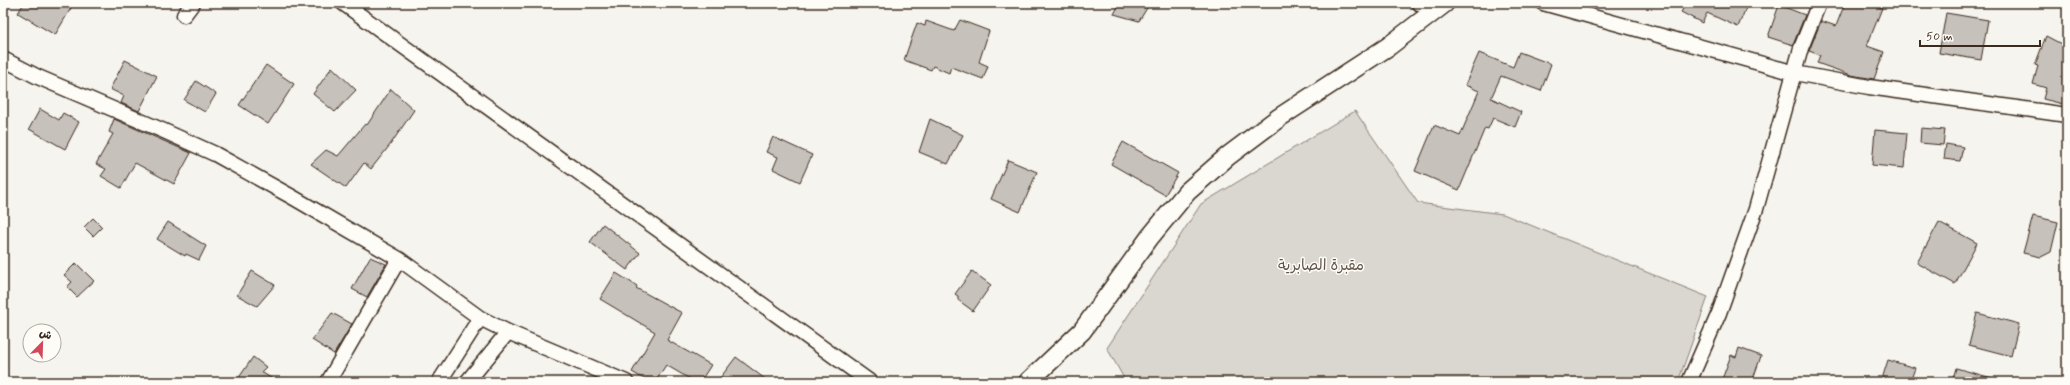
<svg xmlns="http://www.w3.org/2000/svg" width="2070" height="385" viewBox="0 0 2070 385" font-family="Mynerve,'Playpen Sans Arabic',sans-serif">
<style>
.green{fill:#dad6d0;stroke:#8a8077}
.building{fill:#c7c1bb;stroke:#3b2a1e}
.lines{fill:none;stroke-linecap:round;stroke-linejoin:round}
.minor-casing{stroke:#3b2a1e;stroke-width:17}
.tertiary-casing{stroke:#3b2a1e;stroke-width:21}
.minor{stroke:#fdfcf7;stroke-width:14}
.tertiary{stroke:#fdfcf7;stroke-width:18}
.labels{text-anchor:middle;dominant-baseline:central;stroke-width:3;stroke-linejoin:round;paint-order:stroke}
.park-label{font-size:15px;fill:#63554a;stroke:#fdfcf7}
</style>
<rect width="100%" height="100%" fill="#f5f4ee"/>
<filter id="ink" filterUnits="userSpaceOnUse"><feTurbulence type="fractalNoise" baseFrequency=".025" numOctaves="2"/><feDisplacementMap in="SourceGraphic" scale="8" xChannelSelector="R" yChannelSelector="G"/><feConvolveMatrix kernelMatrix="1 2 1 2 8 2 1 2 1" color-interpolation-filters="sRGB"/></filter>
<g filter="url(#ink)">
<path class="green" d="M1355,111L1418,203L1503,214L1708,297L1678,382H1126L1107,348L1201,204Z"/>
<path class="building" d="M24,3H74L55,35L18,13Z
M1120,3H1150L1139,21L1114,14Z
M1684,3H1748L1738,27L1707,13L1702,23L1681,12L1686,4Z
M1845,3H1870L1882,8L1867,46L1884,52L1874,79L1851,75L1817,63L1820,55L1809,51L1821,21L1836,26Z
M1779,5L1805,15L1793,45L1768,37Z
M1946,13L1988,20L1981,60L1939,53Z
M960,20L989,31L979,62L988,66L983,79L951,67L949,73L933,66L931,70L904,60L917,23L925,26L926,21L954,31Z
M2046,36L2067,47V105L2043,99L2046,88L2033,84L2038,66L2035,65Z
M1519,52L1551,64L1541,91L1501,76L1491,98L1521,112L1515,127L1493,118L1488,129L1485,128L1459,190L1415,171L1434,125L1460,136L1479,91L1465,85L1479,53L1513,67Z
M125,60L157,76L139,111L121,103L124,96L110,89Z
M266,65L294,84L268,124L239,105Z
M332,67L356,90L335,112L313,94Z
M196,81L216,94L205,112L184,100Z
M391,89L414,110L390,145L371,169L364,163L346,188L311,164L326,150L338,156L365,124L367,125Z
M40,109L59,120L63,113L79,122L65,149L29,129Z
M114,119L191,153L174,184L135,163L121,188L101,176L106,169L96,164L113,134L109,132Z
M930,119L963,135L948,164L919,152Z
M1921,128L1945,130L1943,145L1920,143Z
M1875,130L1907,133L1904,168L1872,165Z
M773,137L812,155L800,182L773,169L778,157L766,152Z
M1123,142L1178,173L1165,195L1111,164Z
M1946,144L1963,147L1960,161L1944,159Z
M1008,160L1037,172L1020,212L991,199Z
M2033,216L2058,222L2051,252L2041,257L2023,253Z
M93,218L102,227L93,236L84,227Z
M168,222L206,246L199,260L186,254L185,256L157,239Z
M1939,222L1977,243L1955,284L1917,263Z
M603,224L640,253L627,270L590,242Z
M370,257L386,264L367,297L352,289Z
M76,263L94,281L77,297L67,287L72,282L64,275Z
M252,271L275,285L257,306L237,295Z
M972,271L991,285L973,311L958,300V296L955,294Z
M616,273L637,286L636,288L682,313L667,340L711,365L700,382H695L666,365L655,382H649L632,372L655,332L600,299Z
M332,313L352,324L334,354L312,340Z
M1977,313L2019,324L2011,356L1969,345Z
M1739,348L1761,356L1752,382H1721L1731,355L1736,357Z
M253,357L266,367L261,372L278,382H236Z
M736,357L769,382H717Z
M1888,360L1915,368L1910,382H1881Z
M1956,368L1992,378L1991,382H1952Z"/>
<g class="lines">
<g class="minor-casing">
<path id="minor" d="M343,3L870,382
M1419,3L1435,12
M1543,3L1795,73L1869,87L2067,115
M184,15L193,3
M3,59L38,77L164,131L215,154L294,198L399,259L480,318L508,332L626,382
M328,382L399,259
M439,382L480,318
M467,382L508,332
M1689,382L1719,313L1756,209L1801,48L1819,3"/>
</g>
<g class="tertiary-casing">
<path id="tertiary" d="M1028,382L1082,331L1150,237L1187,192L1228,156L1280,117L1389,46L1445,3"/>
</g>
<use href="#minor" class="minor"/>
<use href="#tertiary" class="tertiary"/>
</g>
</g>
<g class="labels">
<g class="park-label">
<text x="1321" y="266">مقبرة الصابرية</text>
</g>
</g>
<rect width="2070" height="385" fill="none" stroke="#fdfcf7" stroke-width="16"/>
<rect x="8" y="8" width="2054" height="369" fill="none" stroke="#3b2a1e" stroke-width="1.5" filter="url(#ink)"/>
<g transform="translate(42 343) rotate(23)"><circle r="19" fill="#fdfcf7" stroke="#afa8a0"/>
<path d="M0-3L7 15L0 10L-7 15Z" fill="#d1495b"/>
<text y="-6" font-size="11" font-weight="bold" text-anchor="middle" fill="#3b2a1e">ش</text>
</g>
<path d="M1920 40v6h120v-6" fill="none" stroke="#3b2a1e" stroke-width="2"/>
<text x="1926" y="40" font-size="12" fill="#3b2a1e" stroke="#fdfcf7" stroke-width="3" paint-order="stroke">50 m</text>
</svg>
